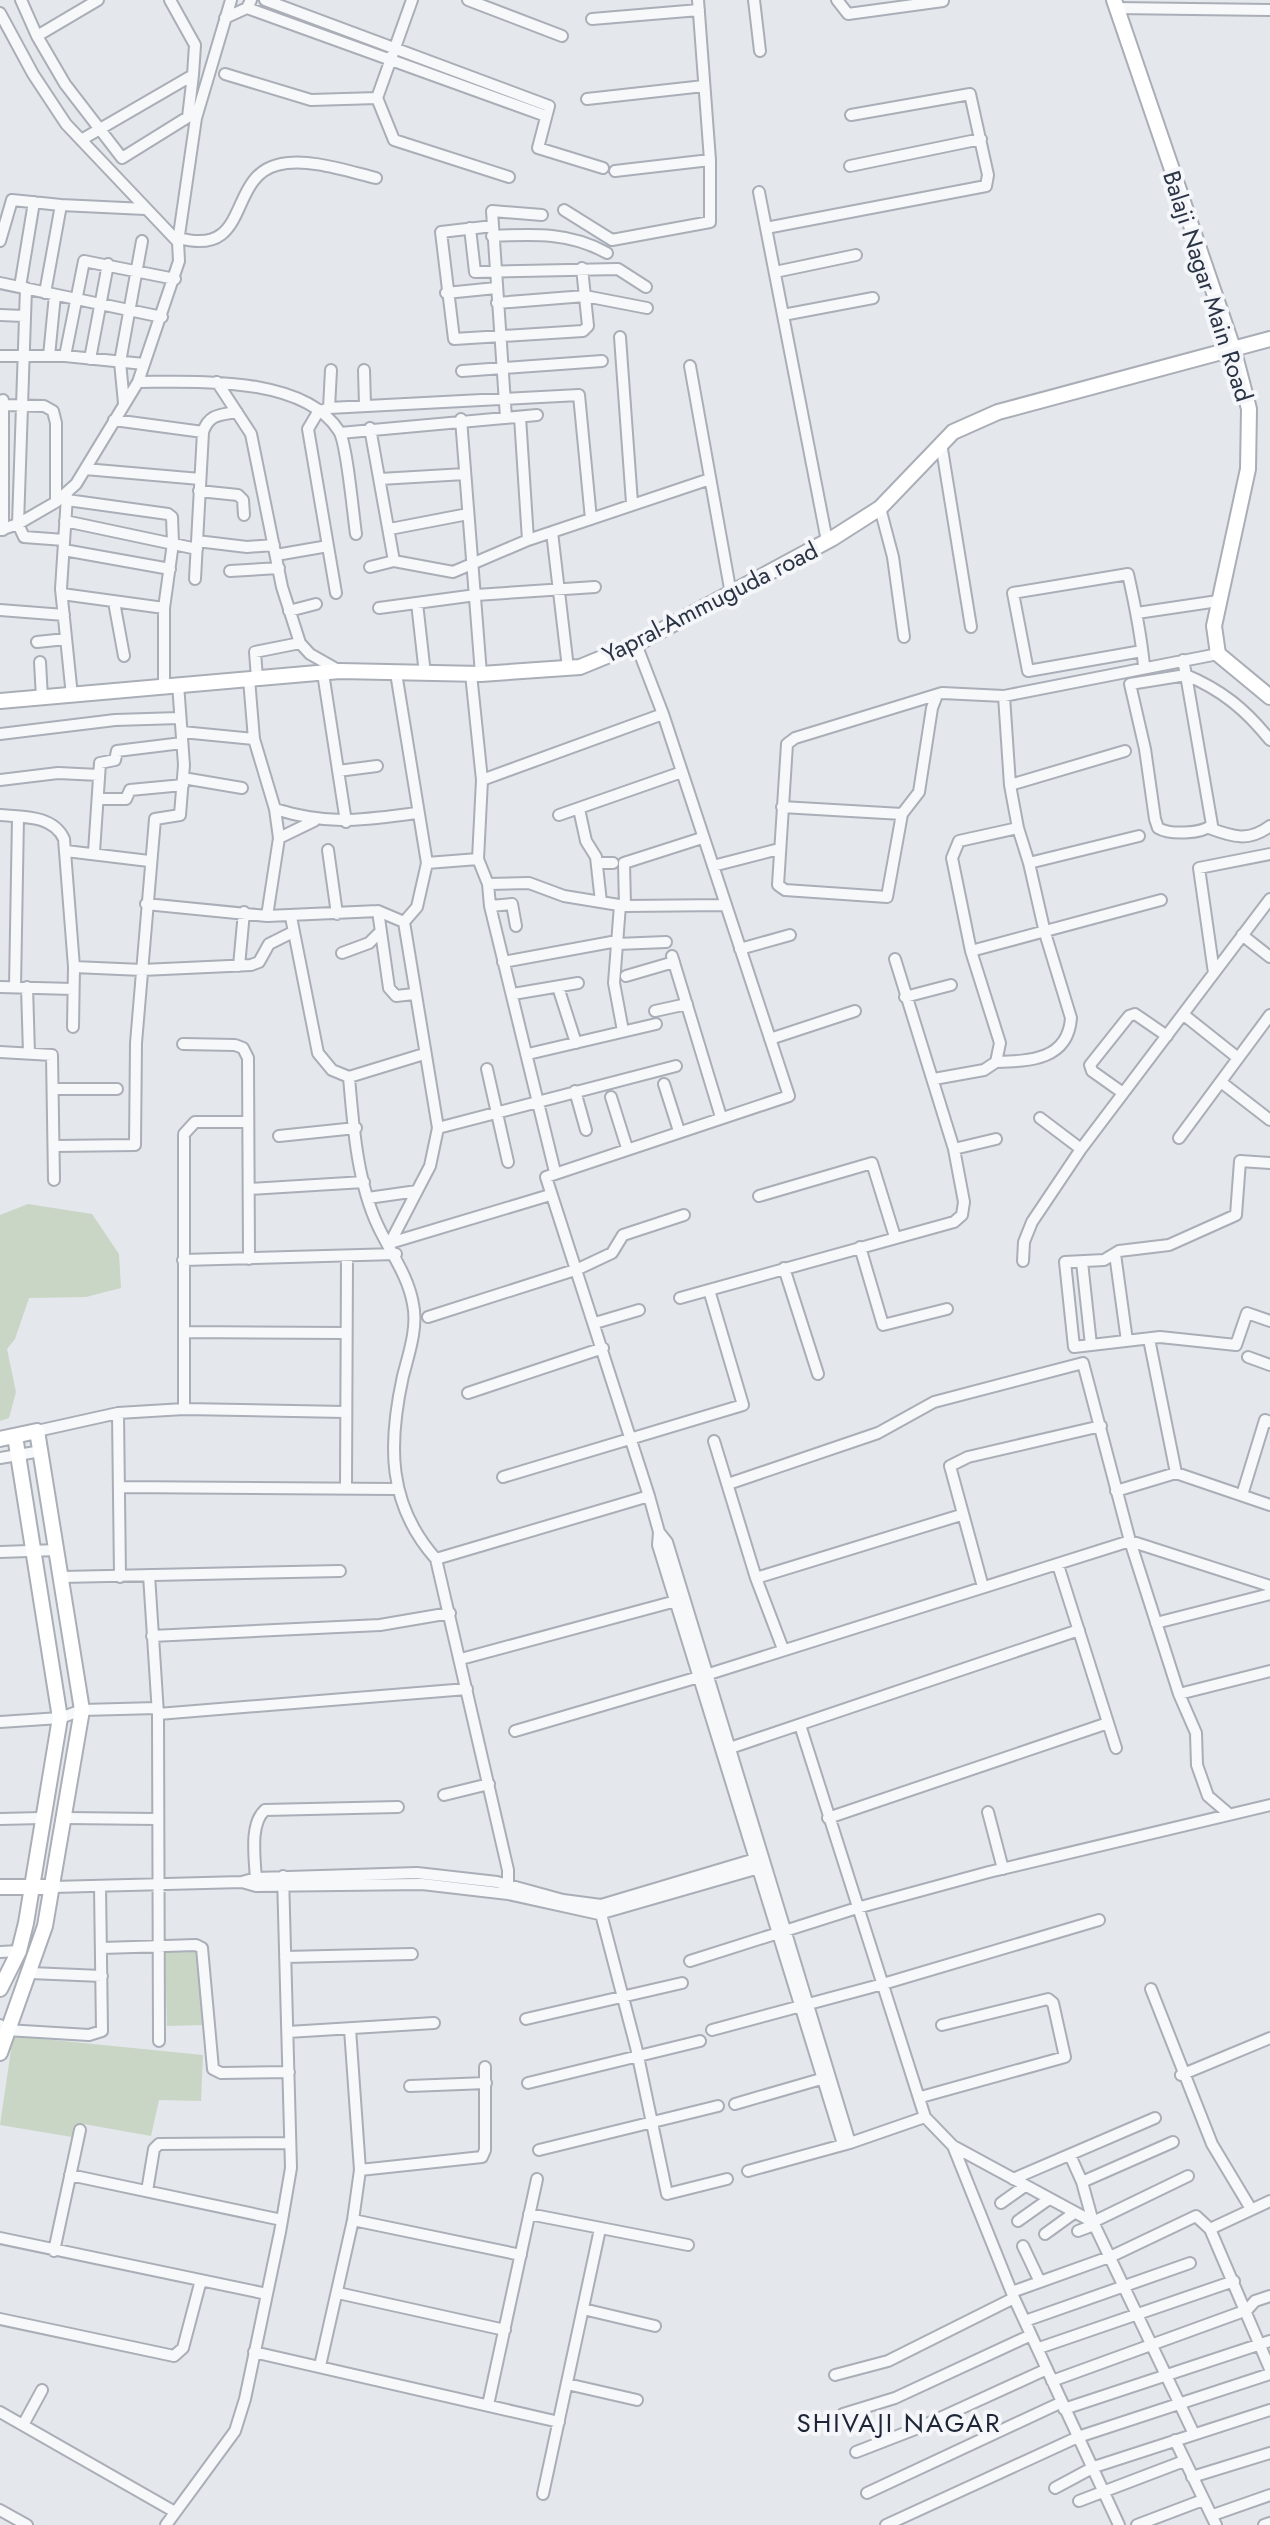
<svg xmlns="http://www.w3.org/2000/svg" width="1270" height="2525" viewBox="0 0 1270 2525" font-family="Jost,sans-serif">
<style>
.green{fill:#c9d6c5}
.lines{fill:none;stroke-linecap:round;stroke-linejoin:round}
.street-casing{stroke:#a9aeb7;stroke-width:14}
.secondary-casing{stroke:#a9aeb7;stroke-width:18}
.street{stroke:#f7f8fa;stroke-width:10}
.secondary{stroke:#fff;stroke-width:14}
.labels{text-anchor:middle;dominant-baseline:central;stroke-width:8;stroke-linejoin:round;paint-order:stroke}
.street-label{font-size:24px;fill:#2b3445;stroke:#f4f6f9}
.neighbourhood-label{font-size:26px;letter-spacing:2px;fill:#1d2536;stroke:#f4f6f9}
</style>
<rect width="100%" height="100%" fill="#e4e7ec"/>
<path class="green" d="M28,1204L92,1214L119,1254L121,1288L86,1297L29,1298L15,1339L7,1349L16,1392L9,1418L0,1421V1215Z
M201,1948L204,2025L167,2026L165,1949Z
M13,2036L203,2055L201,2101L159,2100L151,2136L78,2123L72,2137L0,2125Z"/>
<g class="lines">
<g class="street-casing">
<path id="street" d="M21,0L37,36L98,0
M265,0L549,106L538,148L603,168
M468,0L562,36
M754,0L760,51
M837,0L848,14L943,1
M247,8L546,116
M1115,8L1270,10
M0,13L33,74L66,124L178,242L179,261L138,382L76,484L56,502L18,524L0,530
M225,18L247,8L251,0
M592,19L699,10
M37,36L65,84L122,158L188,117L193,75
M225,74L311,100L377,98L412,0
M377,98L394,140L509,177
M587,99L704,86
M81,140L193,75L195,45L170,0
M850,166L981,139
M615,171L710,160
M759,192L827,541
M61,205L145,209
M564,210L612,240L710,222V160L698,0
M493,226L441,232L454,339L583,331L588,326L582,268
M470,228L475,272L618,269L646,287
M766,228L986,186L988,175L970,94L851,115
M492,236C534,234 570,232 607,253
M179,238C251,258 227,178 277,165C307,157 347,171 376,178
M0,241L12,200L61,205L45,293
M178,242L196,118L231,0
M775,272L856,255
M0,283L162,317
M20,287L34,202
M26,288L18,524L24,537L64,540
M446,293L496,288
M497,303L585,296L647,308
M0,315L24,316
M783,315L873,298
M620,337L632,503
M0,356H65L144,364
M49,356L55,295
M65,356L84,261L175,279
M90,359L108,264
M690,366L731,594
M364,370L365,405
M462,371L602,361
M138,382C195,382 303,375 339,431C347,444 353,514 356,534
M217,382L251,434L282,587L300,643L310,654L340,671
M3,400V530
M124,403L120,362L142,241
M3,405L44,406L53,411L56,423V502
M329,408L331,370
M520,417L528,540
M506,418L492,211L542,215
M461,419L481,674
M114,420L203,432
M370,428L394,561
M340,433L537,415
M941,443L971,627
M85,469L200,479
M380,479L465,474
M199,491L238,495L243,500L244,515
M67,496L61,589L72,696
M67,500L168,514L172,517L173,543L164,608V685
M880,508L893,557L904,637
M65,521L197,549
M390,529L468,514
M552,532L568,668
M197,541L247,547L274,545
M64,550L170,569
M276,555L328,546
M370,567L394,561L453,572L528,540L710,479
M230,571L279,568
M195,579L203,432C209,414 220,415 237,412
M336,593L308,429L318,412L329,408L579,395L591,519
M62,594L164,608
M114,602L124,656
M417,603L425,674
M379,608L476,595L595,587
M0,610L64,615
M289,611L316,604
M1137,613L1218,601
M37,642L66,639
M636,644L663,714L789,1096L546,1177L649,1496L659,1532L658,1545L843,2144
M1142,651L1028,671L1013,593L1128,574C1135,605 1141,635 1144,666
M1183,660L1186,675C1222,690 1246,710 1270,740
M40,662L42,698
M323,673L346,822
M396,673L427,863L417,907L404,922L438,1128L430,1166L417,1191
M471,674L482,780L478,859L488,884L490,906L555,1172
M1186,675L1212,825C1201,834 1170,835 1158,828L1155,819L1145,749L1130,684Z
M257,678L255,652L300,643
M249,679L254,739L275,809L279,838L267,916
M937,695L932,708L919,792L902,814L887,897L785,890L778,885L787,744L795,738L942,693L1004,696L1218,654
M182,732L254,739
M0,734L115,720L179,718
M338,771L377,766
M183,778L242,788
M0,780L58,773L99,775
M482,780L663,714
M1010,785L1125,751
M98,799H126L130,790L183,785
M782,807L902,814
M275,809C330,826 362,820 417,813
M579,809L586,841L596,857L601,902
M0,815C23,817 53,815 64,839L74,967L73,1027
M559,815L682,772
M1018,828L1029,863
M1209,828C1233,837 1249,842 1270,826
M279,838L314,821
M328,850L337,914
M66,851L149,861
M94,852L100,763L115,760L117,751L182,743
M427,863L478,859
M597,863H613
M713,866L779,849
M488,884L529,883L564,896L625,906L725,905
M146,904L267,916L378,911L404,922
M620,905L614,983L623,1031
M490,906L512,904L516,926
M625,906L624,863L702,838
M378,911L389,988L396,996L414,994
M291,917L318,1053L332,1070L349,1077C353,1124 357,1182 378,1226C390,1252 408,1275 413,1304C418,1327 409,1353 403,1376C388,1444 387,1504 436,1559L508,1870V1894
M1242,935L1270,957
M617,944L666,942
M740,949L790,935
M971,951L1161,900
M342,953L369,943L381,931
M672,956L721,1117
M503,962L617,941
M239,966L244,912
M74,967L142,970L251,965L259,962L269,944L293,932
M1214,973L1199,868L1270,854
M626,976L674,962
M0,987L73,989
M15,987L18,817
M27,987L29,1053
M558,987L576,1043
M513,994L578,983
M905,997L951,985
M655,1011L687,1004
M1184,1015L1238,1058
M770,1039L855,1011
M183,1044L235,1045L243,1048L248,1058L249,1259
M0,1052L52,1055L54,1180
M528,1054L656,1024
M996,1062C1030,1061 1068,1060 1071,1018L1045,933L1029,863L1139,836
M487,1069L508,1162
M349,1077L424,1054
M934,1079L984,1070L996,1062L1000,1043L971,951L952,858L959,841L1018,828L1010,785L1004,696
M1221,1082L1270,1120
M664,1084L679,1131
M55,1089H117
M575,1091L586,1130
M1123,1093L1092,1071L1090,1065L1129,1016L1135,1014L1167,1036
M611,1097L627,1148
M1040,1118L1081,1149
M438,1128L676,1066
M279,1136L356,1128
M1179,1138L1270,1015
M55,1146L135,1145L136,1043L155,819L180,815L184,765L178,684
M954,1149L996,1139
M249,1189L364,1182
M759,1196L872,1163L895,1237
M368,1198L417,1191L390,1243
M390,1243L550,1195
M860,1247L883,1325L947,1309
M1115,1254L1127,1341
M183,1260L396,1254
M1023,1261L1024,1242L1032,1222L1081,1149L1270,899
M1082,1262L1091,1345
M784,1268L818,1374
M680,1298L954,1222L962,1215L964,1202L954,1149L895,959
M428,1317L578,1269L612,1253L623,1235L684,1215
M1270,1321L1247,1313L1236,1345L1160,1337L1074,1347L1065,1262L1104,1260L1119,1251L1169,1245L1236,1215L1240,1161L1270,1163
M595,1323L639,1310
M184,1332L346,1333
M1149,1339L1176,1473
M1248,1357L1270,1365
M468,1393L603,1348
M184,1409V1134L195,1122H248
M118,1413L120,1577
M37,1431L118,1413L184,1409L345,1412
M714,1441L756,1578L783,1649
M0,1458L41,1451
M503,1477L743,1405L709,1290
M728,1484L878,1433L934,1402L1083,1363L1130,1541L1179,1694L1196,1733L1197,1765L1208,1796L1229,1814
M119,1487L396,1489
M346,1487L347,1258
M1116,1491L1176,1473L1270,1505
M1242,1495L1265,1420L1270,1422
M659,1532L667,1542L850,2143
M0,1552L58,1550
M436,1559L649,1496
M1058,1565L1116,1748
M149,1575L158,1714L159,2041
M62,1577L340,1571
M756,1578L961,1515
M983,1587L950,1466L968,1457L1101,1426
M1156,1623L1270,1594
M152,1636L380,1625L450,1613
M461,1659L676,1601
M1179,1694L1270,1671
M158,1714L467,1689
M0,1722L60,1718L82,1710L157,1708
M800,1725L925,2117L953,2146L1093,2222L1194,2434
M515,1731L709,1674L1130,1541L1270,1586
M730,1748L1079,1630
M444,1795L489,1784
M988,1812L1003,1869
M66,1818L157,1819
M828,1818L1108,1723
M0,1819L41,1818
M242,1882L256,1886L422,1884L508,1894L599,1914L759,1868
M256,1884C256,1863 248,1825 265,1810L398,1807
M53,1887L242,1882L256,1878L417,1873L497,1882L563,1900L601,1905L762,1857
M600,1910L636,2047L667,2194L727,2179
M102,1948L196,1945L202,1948L213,2069L221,2073L289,2072
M0,1952L19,1951
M285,1957L412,1954
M690,1961L857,1908L989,1872L1270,1805
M30,1973L102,1976
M1151,1989L1212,2144L1251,2209
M526,2019L682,1983
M0,2025L6,2030L89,2035L102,2031L100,1886
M350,2029L360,2170L482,2157L485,2150V2067
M712,2030L883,1984L1099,1920
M288,2032L434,2023
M1181,2075L1270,2038
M528,2083L700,2041
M410,2086L486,2083
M921,2097L1065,2057L1053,2003L1048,1999L942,2025
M735,2104L828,2077
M953,2146L1014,2298L1119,2525
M539,2150L718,2106
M1070,2155L1082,2182L1173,2142
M748,2171L850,2143L925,2117
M70,2175L282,2220
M1013,2179L1155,2118
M1082,2182L1093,2222L1188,2176
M147,2191L154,2149L159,2144L290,2143
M1001,2203L1025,2186
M529,2214L688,2245
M353,2220L521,2255
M1018,2221L1049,2199
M1210,2229L1270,2201
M1078,2231L1094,2225
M1045,2234L1074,2213
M0,2238L267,2294
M1023,2246L1040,2282
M54,2251L80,2130
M1012,2292L1112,2256L1196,2216L1210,2229L1270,2369
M338,2293L505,2330
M583,2309L655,2326
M0,2319L174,2356L183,2348L201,2280
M1025,2321L1190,2263
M1039,2348L1234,2281
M254,2352L559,2422
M320,2366L353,2220L360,2170
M835,2375L888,2361L1014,2298
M1052,2381L1247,2310L1255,2301L1270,2296
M567,2384L637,2400
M488,2405L537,2179
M1064,2409L1270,2341
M0,2412L175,2512
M843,2414L895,2398L1031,2335
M23,2425L42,2390
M1175,2440L1216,2525
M856,2452L918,2428L1047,2369
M1192,2477L1270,2453
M1055,2488L1094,2467L1270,2410
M867,2493L1060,2403
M543,2494L600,2229
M1079,2501L1184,2461
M0,2510L27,2525
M1213,2515L1270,2495
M166,2525L235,2431L245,2399L280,2232L291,2168L283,1876
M886,2525L1078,2437L1270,2374
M1137,2525L1203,2500
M1264,2525L1270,2523"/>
</g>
<g class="secondary-casing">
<path id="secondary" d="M1114,0L1233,348L1249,409L1248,469L1214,626L1218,654L1270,697
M0,701L340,671L481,674L580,667L636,644L833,538L880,508L953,432L998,412L1270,339
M0,1439L37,1431L82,1710L45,1926L0,2053
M0,1887H53
M0,1989L19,1951L26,1923L60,1718L15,1436"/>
</g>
<use href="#street" class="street"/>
<use href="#secondary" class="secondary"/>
</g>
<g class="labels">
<g class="street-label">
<text transform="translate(1208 286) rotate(72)">Balaji Nagar Main Road</text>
<text transform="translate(710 602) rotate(-27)">Yapral-Ammuguda road</text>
</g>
<g class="neighbourhood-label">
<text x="899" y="2423">SHIVAJI NAGAR</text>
</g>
</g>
</svg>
